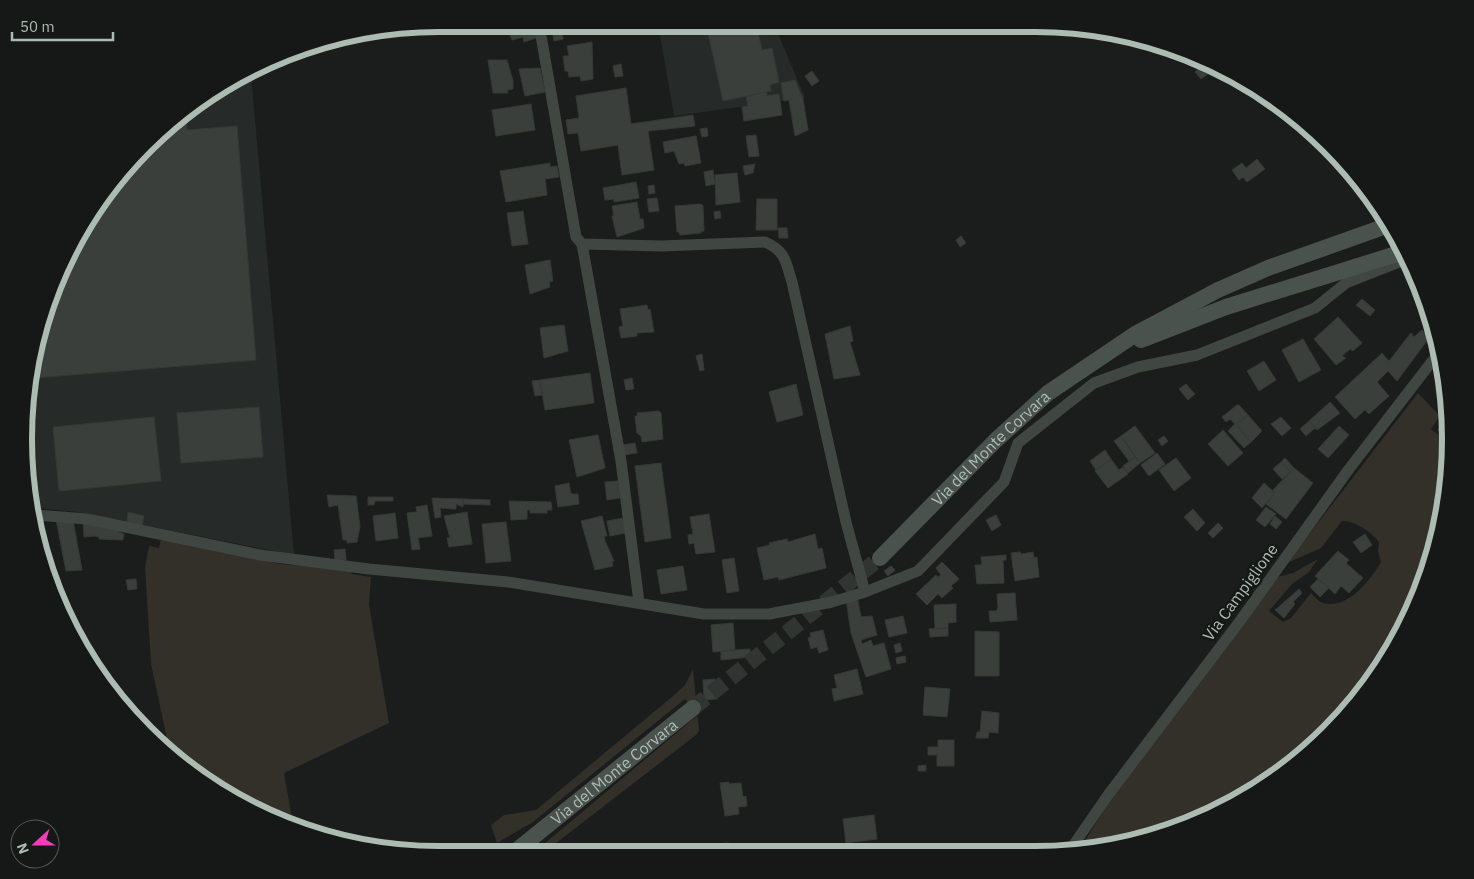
<svg xmlns="http://www.w3.org/2000/svg" width="1474" height="879" viewBox="0 0 1474 879" font-family="'IBM Plex Sans',sans-serif">
<style>
.built{fill:#262a28}
.green{fill:#323028}
.building{fill:#3a3f3c;stroke:#343937}
.lines{fill:none;stroke-linecap:round;stroke-linejoin:round}
.secondary-tunnel{stroke:#303532;stroke-width:16;stroke-dasharray:16 8;stroke-linecap:butt}
.minor{stroke:#404743;stroke-width:11}
.secondary{stroke:#49524d;stroke-width:16}
.labels{text-anchor:middle;dominant-baseline:central;stroke-width:5;stroke-linejoin:round;paint-order:stroke}
.street-label{font-size:16px;fill:#adbcb2;stroke:#151817}
.rim{fill:none;stroke:#adbcb2;stroke-width:6}
</style>
<rect width="100%" height="100%" fill="#1a1d1c"/>
<path class="built" d="M658,24H774L805,98L674,116Z
M251,75L294,555L78,512L35,508L24,439L46,306L94,208L187,109Z"/>
<path class="green" d="M1418,393L1440,416L1431,429L1442,438L1450,442L1442,521L1418,599L1380,671L1309,752L1242,800L1142,841L1078,852L1114,794L1277,577L1293,573L1318,559L1309,572L1292,584L1269,611L1283,622L1291,618L1311,593C1314,596 1319,602 1323,603C1348,610 1370,580 1381,562L1378,552L1379,542C1370,531 1356,521 1342,521L1321,548L1287,563Z
M161,539L280,564L350,570L352,574L371,577L369,605L389,723L284,773L293,824L290,826L208,785L169,748L151,664L145,567L149,546L159,548Z
M693,669L699,731L696,735L542,854H532L698,715L685,699L533,822L497,843L491,825L504,815L536,810L673,696L685,685Z"/>
<path class="building" d="M505,24H534L536,38L524,42L523,37L512,40Z
M567,24H590L591,26L571,32Z
M726,24H756L762,50L772,48L779,82L770,85L771,91L723,101L707,28Z
M561,28L563,39L554,41L552,29Z
M592,42L593,79L581,81L580,76L569,77L568,71H565L563,56H569L567,46Z
M488,60H507L513,81V89L507,90L508,93H493Z
M1203,63L1215,69L1201,79L1195,72Z
M621,64L623,76L615,77L613,66Z
M540,68L545,92L525,96L519,69Z
M812,71L819,81L812,86L805,76Z
M795,80L803,99L808,130L795,136L789,100L784,101L781,83Z
M626,88L631,124L693,115L695,126L648,131L654,170L622,175L618,145L581,151L578,133L568,134L566,120L579,118L576,96Z
M766,92L767,96L779,94L782,115L744,121L742,107L748,106L746,96Z
M531,104L535,130L496,136L492,110Z
M185,111L187,130L237,126L256,360L34,378L46,306L94,208Z
M707,128L708,136L702,137L700,129Z
M756,135L759,156L749,157L746,136Z
M696,136L701,163L685,166L684,163L679,164L674,151L665,153L663,142Z
M1257,159L1265,169L1247,182L1243,177L1239,180L1232,170L1242,163L1246,168Z
M550,163V167L557,166L559,177L545,179L547,195L506,202L500,171Z
M755,164L753,173L745,175L743,166Z
M713,170L715,184L706,186L704,172Z
M737,173L740,202L716,205L715,175Z
M636,182L639,198L614,202V199L605,200L603,188Z
M654,185L655,193L649,194L648,186Z
M657,198L659,211L649,212L647,199Z
M757,199H777V230H756Z
M637,202L640,219H643L644,228L617,237L612,216H614L612,206Z
M701,204L703,206L704,231H701V233L680,235L679,232H677L675,206Z
M523,211L528,244L512,246L507,213Z
M720,211L721,218L715,219L714,212Z
M778,228H787L788,238H779Z
M961,236L966,243L960,247L956,240Z
M550,260L553,281L549,282L550,287L530,294L525,265Z
M1362,299L1375,310L1370,316L1356,305Z
M647,305L648,310L650,309L654,332L637,333V336L621,338L619,327L623,326L620,309Z
M1338,317L1362,343L1353,351L1350,349L1342,356L1346,358L1336,365L1314,339Z
M564,325L568,351L544,358L540,328Z
M850,326L853,341L850,342L860,375L834,379L825,334Z
M1422,330L1429,338L1397,381L1388,371L1377,382L1389,396L1369,414L1365,410L1355,419L1335,397L1382,353L1389,361L1411,333L1414,337Z
M1303,339L1321,370L1299,382L1282,350Z
M702,354L704,370L700,371L696,356Z
M1264,361L1276,380L1259,391L1247,371Z
M590,373L594,403L545,410L540,380Z
M632,378L634,389L626,390L624,380Z
M540,380L542,395L535,396L532,381Z
M796,384L803,415L777,422L769,392Z
M1186,384L1195,394L1188,400L1179,389Z
M1330,402L1340,413L1317,430L1309,421Z
M1237,405H1239L1248,415L1236,424L1251,442L1244,448L1228,431L1235,424L1230,419L1226,422L1222,417Z
M259,407L263,457L181,463L177,413Z
M659,411L661,413L663,439L642,442L641,436L637,433L635,416H638L637,413Z
M1248,415L1262,431L1251,442L1236,424Z
M1448,415L1450,438L1438,430Z
M154,417L161,481L59,491L53,427Z
M1281,417L1291,428L1282,436L1271,424Z
M1309,421L1315,428L1306,436L1300,429Z
M1135,426L1155,453L1140,463L1121,436Z
M1339,426L1349,435L1328,458L1318,449Z
M1223,430L1243,453L1228,466L1208,444Z
M598,435L605,468L577,477L569,440Z
M1121,436L1135,457L1129,461L1114,441Z
M1164,436L1168,441L1162,446L1158,440Z
M635,443L637,453L623,455L622,445Z
M1105,450L1111,459L1096,470L1090,461Z
M1157,453L1165,464L1149,476L1141,465Z
M1135,457L1140,463L1128,473L1123,466Z
M1176,458L1191,478L1174,491L1159,470Z
M1285,458L1294,468L1291,472L1281,462Z
M1111,459L1119,470L1123,467L1128,474L1108,488L1095,471Z
M1281,462L1291,472L1282,479L1273,469Z
M661,463L671,538L645,542L635,466Z
M1294,468L1313,483L1286,519L1266,504L1275,493L1272,491Z
M618,481L620,498L607,500L605,482Z
M569,483L571,494H578L579,504L558,507L555,486Z
M1264,483L1275,493L1262,508L1252,498Z
M327,495L356,496L360,526L357,542L347,543V540H343L338,505L329,507Z
M368,497H393V501H375L374,505H368Z
M432,498L463,499V507L456,504V509L440,508L441,517L435,518Z
M463,499L490,500V505L463,504Z
M509,501L551,502L552,510H547V513H530V510H527V519L511,520Z
M427,505L432,536L418,538L420,549L412,550L407,513L417,512L416,507Z
M1266,507L1276,514L1265,527L1256,520Z
M1193,509L1205,523L1197,531L1184,517Z
M128,512L144,516L142,526L127,522Z
M467,512L472,544L449,547L447,538H450L444,516Z
M395,513L398,538L376,541L373,516Z
M709,514L715,552L696,554L694,543L689,544L688,535L693,534L690,517Z
M996,515L1001,525L992,531L986,520Z
M602,516L607,536H604L605,541L614,561L612,562L613,566L595,570L581,521Z
M1275,516L1282,522L1276,529L1270,524Z
M623,518L626,533L610,536L607,521Z
M56,519L73,520L82,570L66,571Z
M83,522L119,530V532L124,534L123,540L99,539V537L94,536L84,537Z
M506,522L511,561L486,563L482,524Z
M1218,523L1223,528L1213,538L1208,533Z
M815,534L818,549L822,548L826,568L779,580L778,577L764,580L757,548L770,545L769,543L787,539L788,542Z
M1365,534L1372,545L1361,553L1353,542Z
M345,549L346,560H335L334,550Z
M1338,551L1349,560L1346,563L1363,578L1349,593L1341,586L1335,594L1315,576Z
M1020,552L1021,554L1033,552L1034,558L1037,557L1039,577L1015,581L1011,553Z
M1006,555V560H1003L1004,583L977,584L975,565H982L981,557Z
M734,558L739,591L727,593L722,560Z
M942,562L959,579L951,586L953,588L942,598L938,594L927,605L916,594L936,575L938,577L941,575L936,568Z
M683,566L687,590L661,594L657,570Z
M891,566L895,570L888,576L884,571Z
M136,579L137,589L128,590L126,580Z
M1318,579L1329,588L1320,597L1310,587Z
M1299,589L1302,593L1293,602L1295,604L1284,618L1275,610Z
M1015,593L1017,620L990,622L989,611H996L998,608L997,594Z
M857,596L861,617L872,616L877,635L861,640L862,644L871,640L873,646L884,643L891,669L866,677L851,633L846,599Z
M956,604V622L948,623V628L935,629L934,605Z
M903,616L907,633L889,637L885,620Z
M733,623L735,650L713,652L711,625Z
M948,628V636L930,637L929,629Z
M823,630L828,650L819,653L817,647L811,649L808,638L811,637L810,633Z
M975,631L999,632V676H975Z
M900,643L902,651L896,653L894,645Z
M750,649V657L721,660V651Z
M905,656L906,662L897,664L896,658Z
M857,669L863,694L834,701L832,689L837,688L834,675Z
M715,679L717,699L704,700L703,680Z
M925,687L950,689L947,717L923,715Z
M982,711L999,713L998,733L989,732L988,738H976L977,732H980Z
M938,740H954V766H937V755H928V747H938Z
M926,765V771H918V766Z
M729,782V784L741,783L743,797L746,796L747,806L738,807L739,814L725,816L720,783Z
M874,815L877,839L846,843L843,819Z
M729,843L730,854H716V844Z
M444,845L447,854H427L425,850Z
M424,847L426,854H409L408,852Z
M771,849V854H755V850Z"/>
<g class="lines">
<path class="secondary-tunnel" d="M693,708L880,558"/>
<path class="minor" d="M539,24L576,237L582,244L621,461L639,602
M582,244L662,246L765,242C786,251 786,263 792,282L846,522L865,592
M36,515L87,519L260,555L369,569L508,582L704,614H769L832,602L865,592L918,571L1004,482L1018,443L1094,383L1138,367L1197,355L1315,308L1346,283L1407,259
M1068,853L1108,795L1240,621L1349,469L1440,351"/>
<g class="secondary">
<path d="M1141,340L1226,307L1403,252"/>
<path id="s1" d="M880,558L996,440L1048,393L1137,333L1218,290L1268,268L1389,225"/>
<path id="s2" d="M512,854L693,708"/>
</g>
</g>
<g class="labels">
<g class="street-label">
<text stroke="none"><textPath href="#s1" startOffset="156">Via del Monte Corvara</textPath></text>
<text transform="translate(1240 592) rotate(-54)">Via Campiglione</text>
<text stroke="none"><textPath href="#s2" startOffset="131">Via del Monte Corvara</textPath></text>
</g>
</g>
<path d="M0 0H1474V879H0ZM439 32H1035A407 407 0 0 1 1442 439V439A407 407 0 0 1 1035 846H439A407 407 0 0 1 32 439V439A407 407 0 0 1 439 32Z" fill="#151817" fill-rule="evenodd"/>
<path class="rim" d="M439 32H1035A407 407 0 0 1 1442 439V439A407 407 0 0 1 1035 846H439A407 407 0 0 1 32 439V439A407 407 0 0 1 439 32Z"/>
<g transform="translate(35 844) rotate(249)"><circle r="24" fill="#151817" stroke="#525a55"/>
<path d="M0-4L9 19L0 12L-9 19Z" fill="#f53abc"/>
<text y="-8" font-size="14" font-weight="bold" text-anchor="middle" fill="#adbcb2">N</text>
</g>
<path d="M12 32v8h101v-8" fill="none" stroke="#adbcb2" stroke-width="2.5"/>
<text x="20" y="32" font-size="15" fill="#adbcb2" stroke="#151817" stroke-width="4" paint-order="stroke">50 m</text>
</svg>
